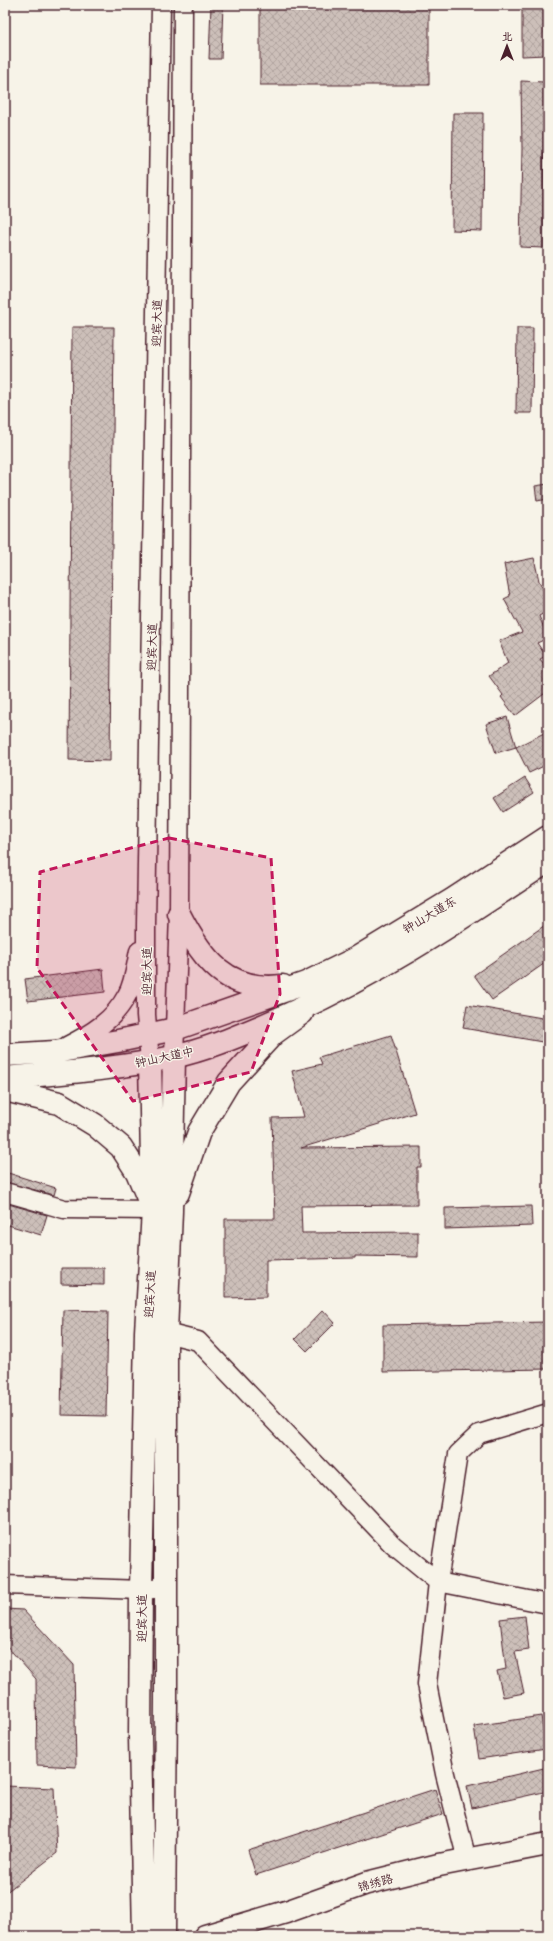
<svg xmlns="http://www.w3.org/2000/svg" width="553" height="1941" viewBox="0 0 553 1941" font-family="'Playpen Sans','LXGW WenKai TC',sans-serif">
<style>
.building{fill:url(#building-cross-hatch);stroke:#4a1f2b}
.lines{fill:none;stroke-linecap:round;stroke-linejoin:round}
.minor-casing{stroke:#4a1f2b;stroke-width:21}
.major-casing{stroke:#4a1f2b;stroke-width:25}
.highway-casing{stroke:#4a1f2b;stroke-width:25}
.minor{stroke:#f7f3e8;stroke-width:18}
.major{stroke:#f7f3e8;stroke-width:22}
.highway{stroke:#f7f3e8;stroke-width:22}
.marked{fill:#c2185b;fill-opacity:0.2;stroke:#c2185b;stroke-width:3;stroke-dasharray:8 5;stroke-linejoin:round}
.labels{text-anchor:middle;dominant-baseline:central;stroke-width:3;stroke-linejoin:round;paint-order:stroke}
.street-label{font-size:12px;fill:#4a1f2b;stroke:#f7f3e8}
</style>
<defs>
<pattern id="building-cross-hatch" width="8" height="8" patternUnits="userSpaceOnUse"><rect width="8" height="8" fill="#ccbfb9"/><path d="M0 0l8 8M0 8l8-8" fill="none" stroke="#b1a49f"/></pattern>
</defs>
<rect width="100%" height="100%" fill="#f7f3e8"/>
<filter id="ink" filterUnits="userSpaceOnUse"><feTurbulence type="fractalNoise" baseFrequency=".025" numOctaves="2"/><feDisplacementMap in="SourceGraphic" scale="8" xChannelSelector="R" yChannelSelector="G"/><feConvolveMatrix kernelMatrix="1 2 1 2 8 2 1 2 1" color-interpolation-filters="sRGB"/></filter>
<g filter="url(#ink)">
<path class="building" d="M211,5H223L221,59H209Z
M260,5H429V85H260Z
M522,5H544L546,55L522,56Z
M521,81L544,82L543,248L520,247L522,149Z
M453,113H483L482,231L452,230Z
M72,327H114L110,761L69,760Z
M517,328H533L532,413H516Z
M548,484V499L537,501L535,486Z
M534,558L539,581L548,598V611L539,616L548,638L537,643L546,656L540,659L548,669V691L515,716L501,697L503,695L489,676L508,663L499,641L522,632L504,599L510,596L504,564Z
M507,717L516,747L496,753L486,724Z
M548,731V764L529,773L516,747Z
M525,778L534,792L503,812L494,798Z
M548,923V961L492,1000L474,975Z
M103,969L105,992L28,1001L25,979Z
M467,1005L548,1019V1043L463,1028Z
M391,1035L415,1113L301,1148L421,1147V1167H417V1205L301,1206L302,1233L418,1232V1257L355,1256V1258L266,1260V1297L225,1298V1219H275L272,1118L304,1117L292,1071L322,1064L319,1057Z
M5,1172L56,1188L54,1195L5,1182Z
M5,1203L47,1215L41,1235L5,1224Z
M531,1206L532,1226L445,1229V1208Z
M61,1268H104V1285L61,1284Z
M63,1310L108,1311L106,1416L61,1415Z
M323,1310L335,1323L307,1351L295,1339Z
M548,1322V1369L383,1372V1325Z
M5,1609L23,1610L74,1665L76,1767L37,1765L36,1679L5,1644Z
M525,1616L529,1650L515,1652L524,1693L503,1697L497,1671L506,1669L500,1619Z
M541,1716L546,1749L479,1759L474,1726Z
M548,1767V1791L472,1808L467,1786Z
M5,1786L54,1788L57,1853L5,1893Z
M435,1789L443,1814L256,1875L248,1850Z"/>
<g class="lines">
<g class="minor-casing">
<path id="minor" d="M67,1046C91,1034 114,1020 127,995C134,983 136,965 139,951
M174,1057L179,914L183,5
M150,1061L146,1015V925L161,5
M5,1192L64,1209L153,1210
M153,1332L166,1333L198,1341L393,1545L438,1582L548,1604
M5,1585L141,1590L166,1588
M467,1860L445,1774L427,1684L438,1582L458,1454L479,1434L548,1413"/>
</g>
<g class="major-casing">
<path id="major" d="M178,1193L199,1132L229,1082L273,1034L302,1013
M144,1936L140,1737L141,1590L146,1332L153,1210L150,1061
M164,1936L166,1700V1333L171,1211L174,1057
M205,1936L286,1912L367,1883L439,1865L548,1844"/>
</g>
<g class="highway-casing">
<path id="highway" d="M179,914C202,959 227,993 283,986
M5,1055L55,1052L118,1041L175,1029L306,983L355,959L452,900L548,837
M5,1078C61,1073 118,1069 173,1057C206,1050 238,1036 269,1023C370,980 457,922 548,861
M5,1090L59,1103L95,1125L121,1147L137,1172L153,1210"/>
</g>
<use href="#minor" class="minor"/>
<use href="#major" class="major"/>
<use href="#highway" class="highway"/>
</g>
</g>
<path class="marked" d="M169,838L271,858L280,994L251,1072L133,1101L37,968L40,872Z"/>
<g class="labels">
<g class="street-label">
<text transform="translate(156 323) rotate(-89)">迎宾大道</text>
<text transform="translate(151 647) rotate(-89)">迎宾大道</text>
<text transform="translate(429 914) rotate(-31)">钟山大道东</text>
<text transform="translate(146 971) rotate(-90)">迎宾大道</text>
<text transform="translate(164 1056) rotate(-12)">钟山大道中</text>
<text transform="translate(149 1294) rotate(-87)">迎宾大道</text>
<text transform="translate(141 1618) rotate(-90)">迎宾大道</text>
<text transform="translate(375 1882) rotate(-16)">锦绣路</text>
</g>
</g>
<rect width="553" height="1941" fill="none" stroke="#f7f3e8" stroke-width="20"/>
<rect x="10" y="10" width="533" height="1921" fill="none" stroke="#4a1f2b" stroke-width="1.5" filter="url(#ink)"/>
<g transform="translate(507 46)" stroke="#f7f3e8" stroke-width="3" paint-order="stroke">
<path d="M0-3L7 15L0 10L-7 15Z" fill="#4a1f2b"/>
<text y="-6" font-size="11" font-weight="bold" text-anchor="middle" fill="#4a1f2b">北</text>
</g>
</svg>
